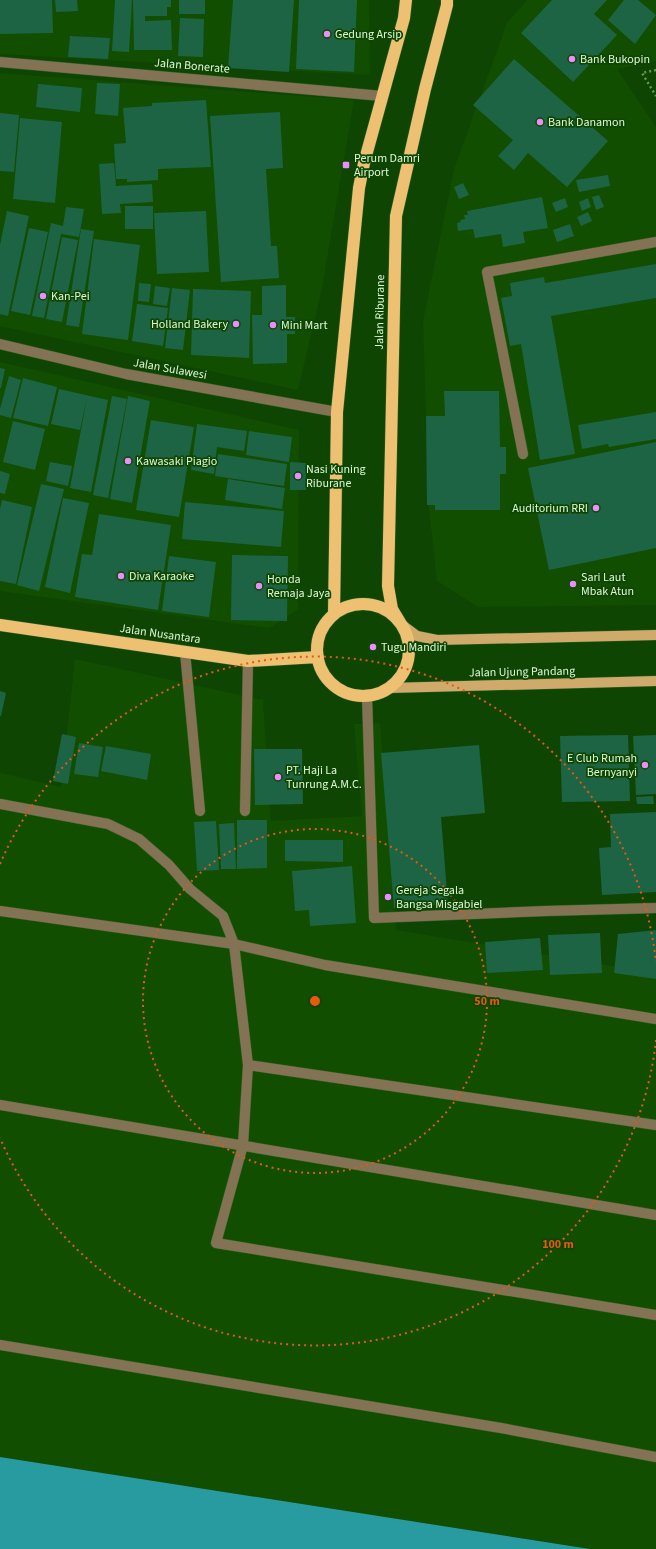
<svg xmlns="http://www.w3.org/2000/svg" width="656" height="1549" viewBox="0 0 656 1549" font-family="'Source Sans 3',sans-serif">
<style>
.built{fill:#114e00}
.water{fill:#289ba1}
.building{fill:#1d6445}
.lines{fill:none;stroke-linecap:round;stroke-linejoin:round}
.minor-casing{stroke:#306224;stroke-width:11}
.major-casing{stroke:#306224;stroke-width:11}
.highway-casing{stroke:#306224;stroke-width:13}
.path{stroke:#68935e;stroke-width:2.5;stroke-dasharray:2 3;stroke-linecap:butt}
.minor{stroke:#847254;stroke-width:10}
.major{stroke:#cfaa6a;stroke-width:10}
.highway{stroke:#edc072;stroke-width:12}
.ring{fill:none;stroke:#e8590c;stroke-width:2;stroke-dasharray:2 4}
.poi-dot{fill:#ea8dfd;stroke:#0f4502;stroke-width:1.5}
.labels{text-anchor:middle;dominant-baseline:central;stroke-width:3.5;stroke-linejoin:round;paint-order:stroke}
.poi-label{font-size:12px;fill:#ddf9d7;stroke:#0f4502;text-anchor:start}
.street-label{font-size:12px;fill:#ddf9d7;stroke:#0f4502}
.centre{fill:#e8590c;stroke:#0f4502;stroke-width:2}
.ring-label{font-size:12px;text-anchor:middle;font-weight:bold;fill:#e8590c;stroke:#0f4502;stroke-width:3.5;stroke-linejoin:round;paint-order:stroke}
</style>
<rect width="100%" height="100%" fill="#0f4502"/>
<path class="built" d="M0,0H369L370,75L0,54Z
M527,0H656V61L617,69L656,127V605L478,607L437,581L429,508L423,321L454,169L507,23Z
M0,73L354,100L322,288L298,390L0,326Z
M0,362L299,430L298,609L269,628L0,591Z
M75,659L263,700L271,821L362,816L354,724L380,723L396,930L656,973V1549H590L0,1457V773L61,787Z"/>
<path class="water" d="M0,1457L590,1549H0Z"/>
<path class="building" d="M0,0H52L53,33L0,34Z
M55,0H77L78,11L56,12Z
M115,0H132L129,52L112,51Z
M133,0H171V7H167V16H145V21L171,20L172,50H134Z
M179,0H205V14H179Z
M233,0H294L289,72L228,68Z
M299,0H357L354,72L296,69Z
M552,0H607L594,14L617,35L573,82L521,33Z
M624,0H638L656,15L635,44L608,20Z
M180,18L204,19L203,57L178,56Z
M70,36L110,38L108,59L68,57Z
M514,59L608,141L567,187L528,153L514,170L498,156L513,140L473,105Z
M97,83L120,84L118,116L95,114Z
M38,84L82,88L80,112L36,107Z
M206,100L211,167L158,169V180L127,182V179H116L114,144L126,143L123,108L152,106V103Z
M280,112L283,168L266,169L271,246H277L279,278L221,282L210,116Z
M0,113L19,115L14,172L0,171Z
M20,118L62,122L55,203L13,199Z
M114,163L116,186L152,184L153,202L120,204L121,213L102,214L99,164Z
M608,175L610,186L579,192L576,180Z
M463,183L469,195L459,199L454,187Z
M599,195L604,207L596,210L592,197Z
M542,197L548,228L523,232L525,243L503,247L501,234L475,238L473,229L458,231L457,223L461,222L460,220L465,219L464,215H468L467,211Z
M565,198L568,207L556,212L552,203Z
M588,198L591,207L582,211L579,202Z
M125,206H153V229H125Z
M66,207L84,209L79,237L61,234L44,318L32,316L51,223L63,226Z
M7,211L29,216L8,316L0,314V245Z
M206,211L209,272L157,274L154,213Z
M588,212L592,221L581,226L577,217Z
M570,224L574,236L557,242L553,230Z
M29,228L48,232L30,315L11,311Z
M81,229L94,231L79,327L66,325Z
M62,237L78,240L62,322L46,319Z
M94,239L140,245L128,340L82,334Z
M656,264V298L551,316L575,454L540,460L521,344L510,346L501,298L512,296L510,283L544,277L545,283Z
M139,283L151,284L149,302L138,301Z
M286,285V317H295V334H287V363L253,364L252,315H262V286Z
M155,286L170,288L167,306L153,304Z
M172,288L190,290L183,350L165,348Z
M193,289L251,291L249,358L191,355Z
M137,304L168,308L163,346L132,341Z
M0,368L5,369L1,388H0Z
M9,376L21,380L11,418L0,415V409Z
M23,378L57,387L48,426L13,418Z
M59,389L108,400L91,492L70,488L87,398L80,430L51,424Z
M444,391H499L500,447H506V474H500V510H435V505H427L426,416H445Z
M112,396L127,399L108,498L93,495Z
M128,396L150,401L132,503L110,499Z
M656,412V439L609,447L608,444L582,449L578,425Z
M151,420L194,427L179,517L136,510Z
M13,421L45,429L35,470L3,462Z
M197,424L247,431L244,451L217,447L214,474L191,470Z
M249,431L292,437L289,462L246,455Z
M656,442V548L549,570L528,468Z
M218,454L287,464L284,486L215,476Z
M50,462L72,466L68,486L46,481Z
M290,462L306,463V490H290Z
M0,471L10,474L5,494L0,493Z
M228,479L285,488L282,509L225,500Z
M41,484L64,489L39,591L17,585Z
M63,498L89,503L70,593L45,587Z
M2,500L32,507L16,584L0,581V509Z
M185,502L284,511L281,547L182,539Z
M99,514L171,525L158,610L75,597L82,554L92,555Z
M232,555L288,556L287,621L231,620Z
M169,556L216,562L209,617L162,611Z
M0,691L6,693L1,716H0Z
M62,734L76,737L68,784L53,781Z
M628,735L630,801L562,802L560,736Z
M656,735V794L636,795L633,736Z
M79,743L103,747L98,777L74,774Z
M479,745L485,813L441,817L448,904L394,908L381,753Z
M106,746L151,754L147,780L101,771Z
M254,749H302L303,804L255,805Z
M653,796L654,804H637L636,797Z
M656,812V892L602,895L599,848L611,847L610,814Z
M237,820H267V868L237,869Z
M216,821L219,870L197,871L194,822Z
M234,823L236,869H221L219,824Z
M285,840H343V862L285,861Z
M352,866L356,923L310,926L309,910L295,911L292,871Z
M656,930V979L614,973L618,934Z
M600,933L602,973L550,975L548,935Z
M540,938L543,970L487,973L485,942Z"/>
<g class="lines">
<g class="minor-casing">
<path id="minor" d="M0,62L382,96
M0,344L126,374L337,412
M523,454L487,272L656,242
M185,652L200,811
M367,696L374,918L546,911L656,908
M0,804L108,824L139,839L169,865L190,889L223,916L234,944L325,965L656,1019
M245,811L248,661
M0,911L234,944L248,1065L243,1145L216,1243L656,1315
M248,1065L656,1125
M0,1105L656,1215
M0,1345L501,1428L656,1457"/>
</g>
<g class="major-casing">
<path id="major" d="M401,624L417,636L437,640L656,635
M389,688L656,681"/>
</g>
<g class="highway-casing">
<path id="highway" d="M317 650a46 46 0 1 1 92 0a46 46 0 1 1-92 0Z
M334,614L337,412L359,188L364,163L404,18L406,0
M401,624L392,609L388,586L396,216L425,89L447,5V0
M0,625L248,661L318,657"/>
</g>
<path class="path" d="M656,70L642,73L656,96"/>
<use href="#minor" class="minor"/>
<use href="#major" class="major"/>
<use href="#highway" class="highway"/>
</g>
<g class="ring">
<circle cx="315" cy="1001" r="172"/>
<path d="M656 1040A343 343 0 0 1 0 1138M0 864A343 343 0 0 1 656 962"/>
</g>
<g class="poi-dot">
<circle cx="327" cy="34" r="4"/>
<circle cx="572" cy="59" r="4"/>
<circle cx="540" cy="122" r="4"/>
<rect x="342" y="161" width="8" height="8" rx="2"/>
<circle cx="43" cy="296" r="4"/>
<circle cx="236" cy="324" r="4"/>
<circle cx="273" cy="325" r="4"/>
<circle cx="128" cy="461" r="4"/>
<circle cx="298" cy="476" r="4"/>
<circle cx="596" cy="508" r="4"/>
<circle cx="121" cy="576" r="4"/>
<circle cx="573" cy="584" r="4"/>
<circle cx="259" cy="586" r="4"/>
<circle cx="373" cy="647" r="4"/>
<circle cx="645" cy="765" r="4"/>
<circle cx="278" cy="777" r="4"/>
<circle cx="388" cy="897" r="4"/>
</g>
<g class="labels">
<g class="poi-label">
<text x="335" y="34">Gedung Arsip</text>
<text x="580" y="59">Bank Bukopin</text>
<text x="548" y="122">Bank Danamon</text>
<text x="354" y="158">Perum Damri<tspan x="354" dy="14">Airport</tspan></text>
<text x="51" y="296">Kan-Pei</text>
<text x="228" y="324" text-anchor="end">Holland Bakery</text>
<text x="281" y="325">Mini Mart</text>
<text x="136" y="461">Kawasaki Piagio</text>
<text x="306" y="469">Nasi Kuning<tspan x="306" dy="14">Riburane</tspan></text>
<text x="588" y="508" text-anchor="end">Auditorium RRI</text>
<text x="129" y="576">Diva Karaoke</text>
<text x="581" y="577">Sari Laut<tspan x="581" dy="14">Mbak Atun</tspan></text>
<text x="267" y="579">Honda<tspan x="267" dy="14">Remaja Jaya</tspan></text>
<text x="381" y="647">Tugu Mandiri</text>
<text x="637" y="758" text-anchor="end">E Club Rumah<tspan x="637" dy="14">Bernyanyi</tspan></text>
<text x="286" y="770">PT. Haji La<tspan x="286" dy="14">Tunrung A.M.C.</tspan></text>
<text x="396" y="890">Gereja Segala<tspan x="396" dy="14">Bangsa Misgabiel</tspan></text>
</g>
<g class="street-label">
<text transform="translate(192 66) rotate(5)">Jalan Bonerate</text>
<text transform="translate(380 312) rotate(-89)">Jalan Riburane</text>
<text transform="translate(170 369) rotate(10)">Jalan Sulawesi</text>
<text transform="translate(160 634) rotate(8)">Jalan Nusantara</text>
<text transform="translate(522 672) rotate(-1)">Jalan Ujung Pandang</text>
</g>
</g>
<circle cx="315" cy="1001" r="6" class="centre"/>
<g class="ring-label">
<text x="487" y="1005">50 m</text>
<text x="558" y="1248">100 m</text>
</g>
</svg>
